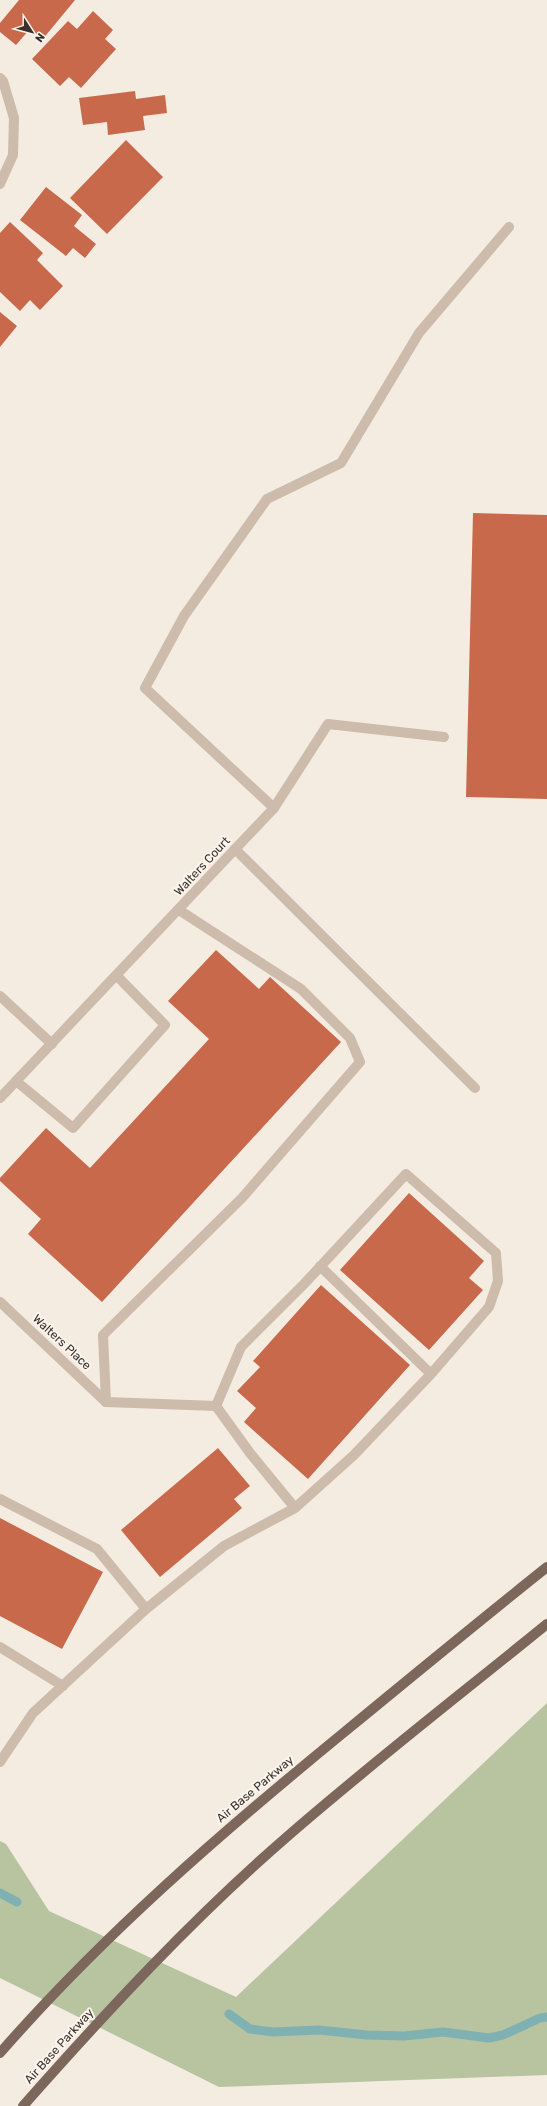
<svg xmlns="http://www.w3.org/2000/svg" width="547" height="2106" viewBox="0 0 547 2106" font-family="Rubik,sans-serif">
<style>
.green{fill:#b8c4a0}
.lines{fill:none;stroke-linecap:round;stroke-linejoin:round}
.stream{stroke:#7fb0b2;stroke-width:9}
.building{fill:#c8694b}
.service{stroke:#cdbbac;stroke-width:10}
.minor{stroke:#cdbbac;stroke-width:10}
.primary{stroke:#7d675c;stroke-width:10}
.labels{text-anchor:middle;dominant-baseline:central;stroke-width:4;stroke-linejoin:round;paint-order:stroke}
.street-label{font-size:12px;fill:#3b302b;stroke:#fbf5ee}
</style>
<rect width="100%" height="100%" fill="#f4ebe1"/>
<path class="green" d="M547,1703V2075L219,2087L0,1978V1841L6,1844L49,1911L236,1997Z"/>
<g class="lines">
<path class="stream" d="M0,1893L17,1902
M229,2014L250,2029L273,2032L319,2030L367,2035L404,2036L443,2032L489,2038L503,2035L540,2018L547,2017"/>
</g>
<path class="building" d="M19,0H75L42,40L29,30L16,45L0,32V23Z
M93,11L113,30L105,39L116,49L81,88L69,77L60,86L32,59L68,21L77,29Z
M135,91L136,99L165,95L167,113L143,116L145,130L108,135L107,122L83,125L79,98Z
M126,140L163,177L107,234L70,198Z
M46,187L82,215L74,226L96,244L85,258L73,248L66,256L20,220Z
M10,222L43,253L37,260L63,286L40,310L30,300L20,311L0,292V233Z
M0,312L17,326L0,347Z
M473,513L547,515V799L466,797Z
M216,950L259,989L270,977L341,1042L102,1302L28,1234L41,1219L0,1181V1178L46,1128L90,1168L209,1039L168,1001Z
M409,1193L484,1261L469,1278L483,1290L429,1350L340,1270Z
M321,1285L410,1365L308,1479L244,1422L256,1408L237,1391L260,1367L253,1361Z
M218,1448L250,1486L234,1499L242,1508L160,1577L121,1530Z
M0,1518L103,1572L62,1649L0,1616Z"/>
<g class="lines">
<path class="service" d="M274,808L145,688L184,616L267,499L341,463L419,333L509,227
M235,849L475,1088
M179,910L301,989L350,1038L360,1062L242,1198L103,1335L106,1402L216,1406L250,1453L295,1508L354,1455L431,1374L489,1307L498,1281L496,1253L406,1174L305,1283L241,1347L216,1406
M0,996L52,1044
M16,1081L73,1128L165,1025L117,976
M320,1266L431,1374
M0,1499L97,1549L146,1609
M0,1647L63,1686
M0,1762L33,1713L146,1609L224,1546L295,1508"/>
<path class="minor" d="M0,78L3,81L14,118L13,155L0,184
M0,1098L274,808L328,724L444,737
M0,1302L106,1402"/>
<path class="primary" d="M0,2053C103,1935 221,1833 342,1734C410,1678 478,1622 547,1567
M23,2106C107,2011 193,1918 289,1835C373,1762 461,1694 547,1624"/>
</g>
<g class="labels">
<g class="street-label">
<text transform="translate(202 866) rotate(-47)">Walters Court</text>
<text transform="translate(62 1342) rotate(43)">Walters Place</text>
<text transform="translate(255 1789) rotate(-40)">Air Base Parkway</text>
<text transform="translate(59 2046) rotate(-48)">Air Base Parkway</text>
</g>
</g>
<g transform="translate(32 32) rotate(126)" stroke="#fbf5ee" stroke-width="3" paint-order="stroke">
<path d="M0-3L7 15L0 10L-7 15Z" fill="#3b302b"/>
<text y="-6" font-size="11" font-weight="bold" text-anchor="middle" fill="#3b302b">N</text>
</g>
</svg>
